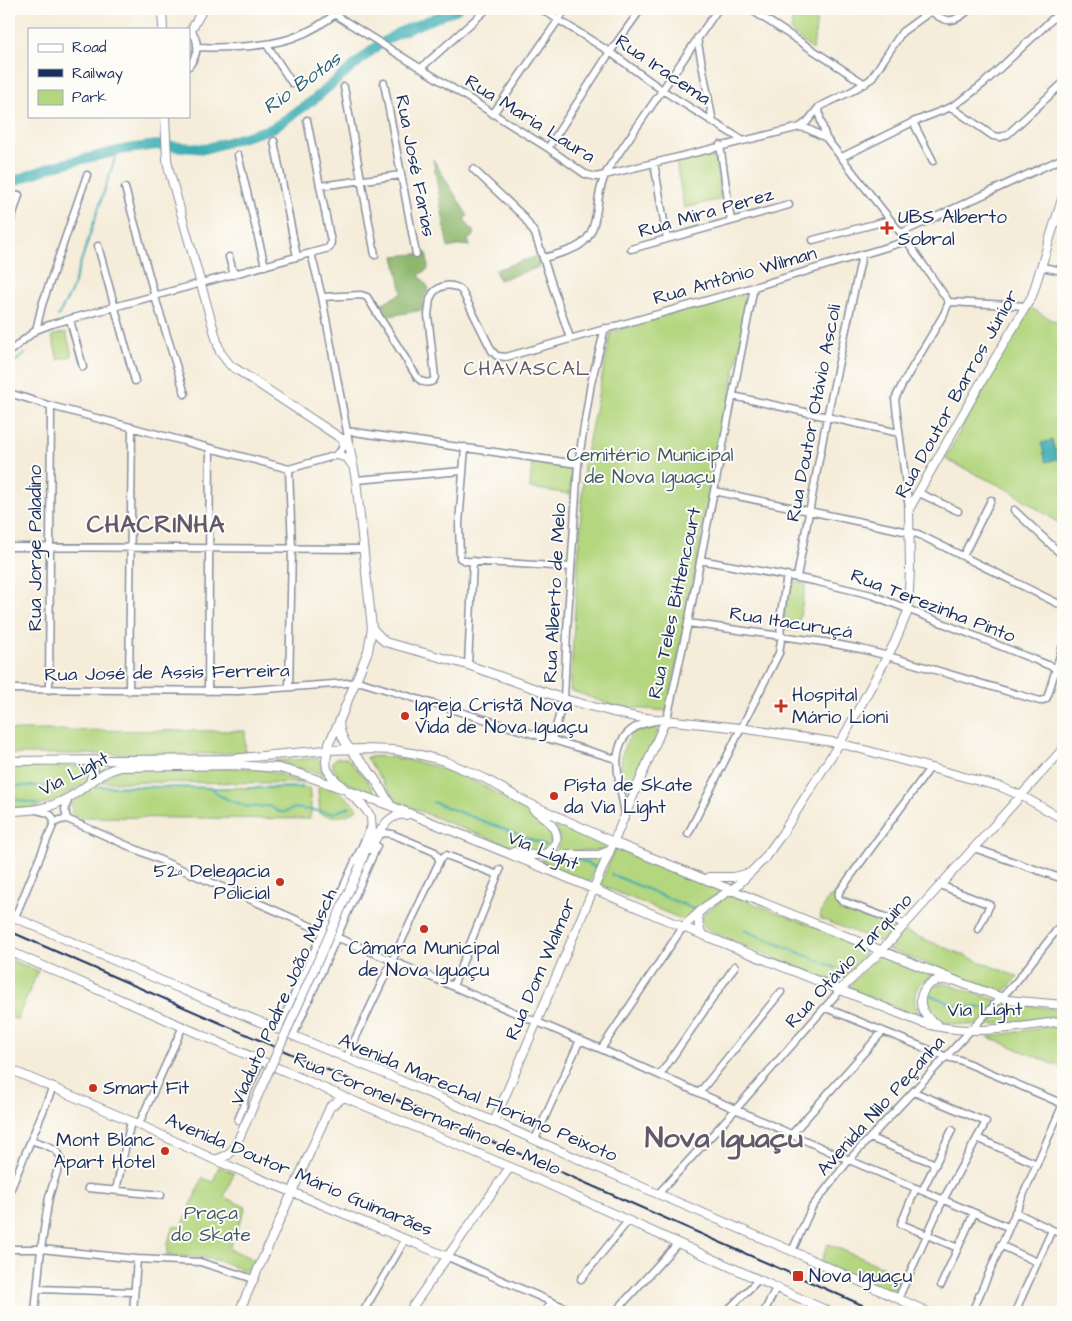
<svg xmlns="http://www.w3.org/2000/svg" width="1072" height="1321" viewBox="0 0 1072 1321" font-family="'Architects Daughter',sans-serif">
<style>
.green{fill:#b3d67e;stroke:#67826e}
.forest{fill:#8eb76d;stroke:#547366}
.water{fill:#38abb1;stroke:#2a6d88}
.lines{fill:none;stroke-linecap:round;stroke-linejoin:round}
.stream{stroke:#38abb1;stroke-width:2}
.river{stroke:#38abb1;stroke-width:10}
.minor-casing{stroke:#888e9c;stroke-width:9}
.major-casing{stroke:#888e9c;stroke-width:10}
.minor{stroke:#fff;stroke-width:6}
.major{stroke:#fff;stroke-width:8}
.rail{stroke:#1b2f5e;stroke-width:2}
.major-bridge-casing{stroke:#888e9c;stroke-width:10;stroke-linecap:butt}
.major-bridge{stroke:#fff;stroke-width:8}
.poi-dot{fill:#c8321e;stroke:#fdfcf7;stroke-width:2}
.labels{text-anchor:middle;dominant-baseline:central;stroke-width:4;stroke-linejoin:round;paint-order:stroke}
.street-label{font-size:19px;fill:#1b2f5e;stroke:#fdfcf7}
.poi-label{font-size:19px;fill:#1b2f5e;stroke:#fdfcf7;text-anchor:start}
.park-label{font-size:19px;fill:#415966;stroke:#fdfcf7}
.water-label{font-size:20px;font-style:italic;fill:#27617f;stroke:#fdfcf7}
.neighbourhood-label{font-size:20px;letter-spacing:1px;fill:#625a6b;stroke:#fdfcf7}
.district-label{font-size:24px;font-weight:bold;letter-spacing:1px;fill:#625a6b;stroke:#fdfcf7}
.town-label{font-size:29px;font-weight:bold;fill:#625a6b;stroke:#fdfcf7}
</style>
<rect width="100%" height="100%" fill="#fdfcf7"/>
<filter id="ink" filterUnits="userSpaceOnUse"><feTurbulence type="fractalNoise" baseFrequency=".02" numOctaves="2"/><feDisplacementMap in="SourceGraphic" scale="10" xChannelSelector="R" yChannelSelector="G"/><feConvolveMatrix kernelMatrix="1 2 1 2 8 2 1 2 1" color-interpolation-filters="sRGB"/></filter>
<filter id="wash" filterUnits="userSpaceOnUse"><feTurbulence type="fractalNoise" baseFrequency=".0096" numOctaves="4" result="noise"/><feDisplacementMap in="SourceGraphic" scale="20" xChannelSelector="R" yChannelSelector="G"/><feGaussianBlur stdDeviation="1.12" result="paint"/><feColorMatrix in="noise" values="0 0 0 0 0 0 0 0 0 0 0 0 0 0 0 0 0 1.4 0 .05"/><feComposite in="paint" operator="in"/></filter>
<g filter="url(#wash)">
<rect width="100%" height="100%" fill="#f5ecd9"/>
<path class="green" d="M793,9H818L813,50L791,32Z
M714,152L721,199L684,208L676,161Z
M734,295H741L746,300L748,305L667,711L614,706L570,690L584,464L611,332Z
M1027,306L1063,326V526L1011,491L945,459Z
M66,332L72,356L58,360L52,336Z
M532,462L572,468L570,494L530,488Z
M790,581L806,584L797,631L781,628Z
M645,727L654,726L658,731L626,801C620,777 614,737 645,727Z
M9,730L245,731V752L210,754H9Z
M382,756C447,764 496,787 548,828L552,837L550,846L547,850L532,853L461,828L396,801L366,757Z
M318,758L323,773L322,774L273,761Z
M336,758H347L368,781L376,796L342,780C336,775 332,769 333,761Z
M9,765L89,766L91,768L87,781L62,798L31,809L9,808Z
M240,768L263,769L304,783L99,782L120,769Z
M321,783C335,789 348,796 357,809C343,819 336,817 320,814L318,790Z
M93,787L307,788H309L311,805L310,819L82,817L81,820L72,814L71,804L79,796Z
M550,820L607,844L604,850L556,852C562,839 560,830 550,820Z
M616,846L724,890L684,920L600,885Z
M602,857L589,883L539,861L549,858Z
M839,890L836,902L902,925L886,944L821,919L820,915L826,901Z
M728,896H734L861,944C862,945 864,949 864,951C866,961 845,982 836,983L722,937L704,927L702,918L706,911Z
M904,931L1018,977L1004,992L887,949Z
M881,955L934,976C912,984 911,999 920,1017L846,988Z
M9,959L38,971L17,1020L9,1016Z
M943,983L1002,1002L1063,1010V1015C1035,1019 956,1034 932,1017C928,1015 925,1009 924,1004C927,988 927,988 943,983Z
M1063,1024V1068L988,1037Z
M219,1166L234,1173L224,1197L246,1207L229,1249L258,1261L253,1271C242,1272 230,1263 219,1261C202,1257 185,1256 167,1256L168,1243L173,1226L182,1227L202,1178L213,1182Z
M828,1244L907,1277L898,1298L820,1263Z"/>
<path class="forest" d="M433,159L468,216L464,219L475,234L468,240L470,246L461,245L448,248Z
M427,253L428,269L419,275L429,288L423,300L422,310L384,317L377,306L402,293L394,256Z
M537,256L540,267L499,280L495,270Z"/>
<path class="water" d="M1052,440L1058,459L1046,462L1041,443Z"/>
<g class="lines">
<path class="stream" d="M58,316L71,292L117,152
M9,366L25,354
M9,786H65
M98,786L228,788
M212,787L217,794L229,800L248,807L269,806L279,812H284L295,808L334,813L350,807
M248,788L303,787
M9,798L37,804
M433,802L546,845
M576,858L595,867
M611,874L696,910
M744,930L836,968
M930,995L957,1006L986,1008"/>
<path class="river" d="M9,183L54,166L126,149L157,145L205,149L273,128L312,101L376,47L398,33L457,9"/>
</g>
</g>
<g filter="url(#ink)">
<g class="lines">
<g class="minor-casing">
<path id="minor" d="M326,9L548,148L585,174L596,177L605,175L800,127L808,129L826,138
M423,9L425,10
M541,9L610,52L662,90L742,140
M750,9L865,84
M929,9C946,25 954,23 970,9
M697,38L713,122
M267,45L292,83
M197,47C210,48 223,47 235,47C278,45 308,38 341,9
M189,66C198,55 200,42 191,30
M421,68L487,9
M384,83L416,254
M344,87L375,255
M819,107L820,118L826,138L907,241L949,302L1027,306
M951,107L993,136L1001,137L1008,134L1063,83
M493,114L566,9
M913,122L933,161
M800,127L807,122L819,107L852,91L871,79L902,32L931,11
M274,141L297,257
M720,145L731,221
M548,148L610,52L641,9
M238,155L265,266
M842,157L913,122L951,107L965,98L983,84L1063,9
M654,163L667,239
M473,169L523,216L535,234L570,338
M320,186L401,175
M125,188L155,297L185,394
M9,226L19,195
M901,233L1063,158
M813,240L890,220
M98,246L135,381
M631,249L789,205
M311,253L322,297L350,448
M229,257L234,275
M544,258C556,254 570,252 580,245C597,234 596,208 600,191C602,182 605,174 610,166L718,9
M1042,267L1063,271
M322,297L361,295L367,297L417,377C421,382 427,384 433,381L435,377L428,315L430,299L433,293C441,284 453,283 462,291L492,351L497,356L506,357L754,287L907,241
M70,320L83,367
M36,330L42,305L87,175
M9,352L36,330L52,324L329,248L331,242L307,120
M9,393L51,406L289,469
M733,396L899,433
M347,431L578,464
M465,447L459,524L460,558L466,561L571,567
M289,469L337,455L342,449L343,438
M356,480L462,471
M714,491L918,534L1063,606
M919,493L958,511
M909,509L895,399L903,383L944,314L949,302
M1014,510L1063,556
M9,547L364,549
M963,556L991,500
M700,560L814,581L872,595L1063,671
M797,577L827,417L862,255
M688,623L824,642L861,649L888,656L1040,701L1046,699L1048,695L1063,645
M468,665L473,561
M289,687L292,548L289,469
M9,689L239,691L361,682L616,759
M49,690L51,406
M129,691L132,427
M208,691L210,448
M552,740L564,699L567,631L578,464L591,383L605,328
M36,810C45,812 54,813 54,823
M625,814C621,787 605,744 636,727C644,722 656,721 666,719L668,714L688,623L754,287
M67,819L65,809L69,798
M54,823L60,820L67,819L322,931L601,1049L849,1160L1008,1227
M688,834L779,653L781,640L780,619L787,575
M378,835L385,833L392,834L435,852L437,855L439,860
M974,848L1063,879
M940,885L990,905L978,929
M15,917L54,823
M904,924L842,901L838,897L839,892L930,768
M453,986L500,870
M826,1008L947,1057L960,1060L1063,1104
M278,1030L372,824
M293,1036L377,846
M601,1049L683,927
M346,1058L441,858L446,855L498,875
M660,1075L735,966
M699,1093L781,992
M238,1120L243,1108L245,1097L261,1060
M139,1124L183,1026
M792,1134L883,1031
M870,1138L936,1164
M977,1138L1037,1164
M535,1139L580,1040
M31,1140C41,1144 59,1147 61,1159L49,1197L41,1249L35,1312
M88,1188L161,1195
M916,1188L901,1224L958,1248
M116,1190L131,1121
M922,1191L952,1130
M9,1193L53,1087
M658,1194L736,1109L841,989
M1015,1212L1063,1235
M1000,1245L1037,1262
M9,1249H41L137,1259L200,1262L254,1279
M792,1251L812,1207L849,1160L1016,982L1063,922
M448,1257L575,1312
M581,1279L628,1221
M941,1285L974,1213
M37,1289L134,1292
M898,1299L943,1200L986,1122L914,1092
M133,1312L137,1259
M363,1312L405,1240
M544,1312L552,1302
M615,1312L678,1243
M726,1312L758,1280
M764,1312L776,1288
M972,1312L1063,1104
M1015,1312L1052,1230"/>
</g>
<g class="major-casing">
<path id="major" d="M162,9L163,29
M189,34L203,9
M165,116L167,159L169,170L220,352L230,365L342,439L350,449L356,480L372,628L368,651L339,722L329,743L326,760L327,769L332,777L364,807L371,817L372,832L360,866
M337,455L347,458L353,466
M372,628L385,642L468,665L564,699L613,712L636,717L740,728L839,743L1001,787L1022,796L1063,819
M339,722C340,744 357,756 370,772C378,783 384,794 391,806
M9,761L231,759L326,750L363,749L394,750L417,754L444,761L484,778L526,802L613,842L964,984L1008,1000L1063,1005
M87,761L91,765L94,769L90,782
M9,811C30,811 49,809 68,798C87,788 99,771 121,767L238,765L279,768L301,774L391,806L556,873L683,927L923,1023C969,1037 1017,1027 1063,1021
M370,849C379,835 386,812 406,815
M514,852C527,855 551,860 556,842C557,837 556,832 553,827C548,820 540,814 533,809
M544,855H599L609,851
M709,877H733L750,873
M698,914L699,928L702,934
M9,915L169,984L390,1076L658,1194L792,1251L928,1312
M683,927L706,906L738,885L764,859L782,834L844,736L894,644L908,611L910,570L909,509L980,384L1032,296L1063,196
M9,951L344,1097L510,1167L830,1312
M841,989L882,950L1063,749
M937,1024C909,1011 920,974 950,981
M9,1069L131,1121L215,1160L448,1257
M494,1122L666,719
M215,1160L228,1155L235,1147
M239,1312L330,1107L344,1097
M407,1312L411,1309L510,1167"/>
</g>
<use href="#minor" class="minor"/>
<use href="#major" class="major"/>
<path class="rail" d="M9,931L445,1121L878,1312"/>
<g class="major-bridge-casing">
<path id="major-bridge" d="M235,1147L360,866"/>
</g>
<use href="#major-bridge" class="major-bridge"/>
</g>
</g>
<g class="poi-dot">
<path d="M884.5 220.5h5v5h5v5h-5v5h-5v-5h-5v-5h5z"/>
<path d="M778.5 698.5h5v5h5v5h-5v5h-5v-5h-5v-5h5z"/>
<circle cx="405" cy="716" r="5"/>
<circle cx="554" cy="796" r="5"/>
<circle cx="280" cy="882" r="5"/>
<circle cx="424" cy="929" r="5"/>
<circle cx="93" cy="1088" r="5"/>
<circle cx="165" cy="1151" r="5"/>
<rect x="792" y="1270" width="12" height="12" rx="2.5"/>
</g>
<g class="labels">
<g class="street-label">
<text transform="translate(663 70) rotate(34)">Rua Iracema</text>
<text transform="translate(530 119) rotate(32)">Rua Maria Laura</text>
<text transform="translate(415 166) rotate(79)">Rua José Farias</text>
<text transform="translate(706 213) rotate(-16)">Rua Mira Perez</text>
<text transform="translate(735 276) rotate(-16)">Rua Antônio Wilman</text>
<text transform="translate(957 394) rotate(-61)">Rua Doutor Barros Júnior</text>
<text transform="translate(814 413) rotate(-79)">Rua Doutor Otávio Ascoli</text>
<text transform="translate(35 548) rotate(-90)">Rua Jorge Paladino</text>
<text transform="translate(555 593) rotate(-87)">Rua Alberto de Melo</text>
<text transform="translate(675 603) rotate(-78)">Rua Teles Bittencourt</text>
<text transform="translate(933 606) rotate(21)">Rua Terezinha Pinto</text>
<text transform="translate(791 623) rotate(9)">Rua Itacuruçá</text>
<text transform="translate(167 673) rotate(-1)">Rua José de Assis Ferreira</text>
<text transform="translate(74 774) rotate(-27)">Via Light</text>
<text transform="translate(543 851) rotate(22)">Via Light</text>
<text transform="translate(849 961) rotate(-47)">Rua Otávio Tarquino</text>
<text transform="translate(541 969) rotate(-67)">Rua Dom Walmor</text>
<text transform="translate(284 997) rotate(-66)">Viaduto Padre João Musch</text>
<text transform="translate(985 1010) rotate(-1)">Via Light</text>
<text transform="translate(478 1098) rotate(23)">Avenida Marechal Floriano Peixoto</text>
<text transform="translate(881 1106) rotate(-48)">Avenida Nilo Peçanha</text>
<text transform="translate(427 1114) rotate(23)">Rua Coronel Bernardino de Melo</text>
<text transform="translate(299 1175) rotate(23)">Avenida Doutor Mário Guimarães</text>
</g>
<g class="poi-label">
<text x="898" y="217">UBS Alberto<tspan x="898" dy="22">Sobral</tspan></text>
<text x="792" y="695">Hospital<tspan x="792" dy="22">Mário Lioni</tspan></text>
<text x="415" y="705">Igreja Cristã Nova<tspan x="415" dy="22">Vida de Nova Iguaçu</tspan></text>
<text x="564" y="785">Pista de Skate<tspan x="564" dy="22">da Via Light</tspan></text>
<text x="270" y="871" text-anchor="end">52ª Delegacia<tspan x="270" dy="22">Policial</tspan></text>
<text x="424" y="948" text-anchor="middle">Câmara Municipal<tspan x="424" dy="22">de Nova Iguaçu</tspan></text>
<text x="103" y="1088">Smart Fit</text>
<text x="155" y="1140" text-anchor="end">Mont Blanc<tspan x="155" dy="22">Apart Hotel</tspan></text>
<text x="809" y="1276">Nova Iguaçu</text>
</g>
<g class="park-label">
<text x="650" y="455">Cemitério Municipal<tspan x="650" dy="22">de Nova Iguaçu</tspan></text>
<text x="211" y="1213">Praça<tspan x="211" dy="22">do Skate</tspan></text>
</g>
<g class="water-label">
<text transform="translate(302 83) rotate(-36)">Rio Botas</text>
</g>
<g class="neighbourhood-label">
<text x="527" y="369">CHAVASCAL</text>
</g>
<g class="district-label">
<text x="156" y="525">CHACRINHA</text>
</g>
<g class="town-label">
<text x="724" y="1138">Nova Iguaçu</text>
</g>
</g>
<rect width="1072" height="1321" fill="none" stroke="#fdfcf7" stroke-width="30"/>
<rect x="28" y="28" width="162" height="90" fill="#fdfcf7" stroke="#a3aaba"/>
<rect x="38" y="44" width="25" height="8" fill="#ffffff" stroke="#a3aaba"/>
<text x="72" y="52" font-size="15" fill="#1b2f5e">Road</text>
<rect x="38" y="69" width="25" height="8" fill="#1b2f5e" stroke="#a3aaba"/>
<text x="72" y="78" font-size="15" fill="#1b2f5e">Railway</text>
<rect x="38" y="90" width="25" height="15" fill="#b3d67e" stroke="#a3aaba"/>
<text x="72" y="102" font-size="15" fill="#1b2f5e">Park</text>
</svg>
